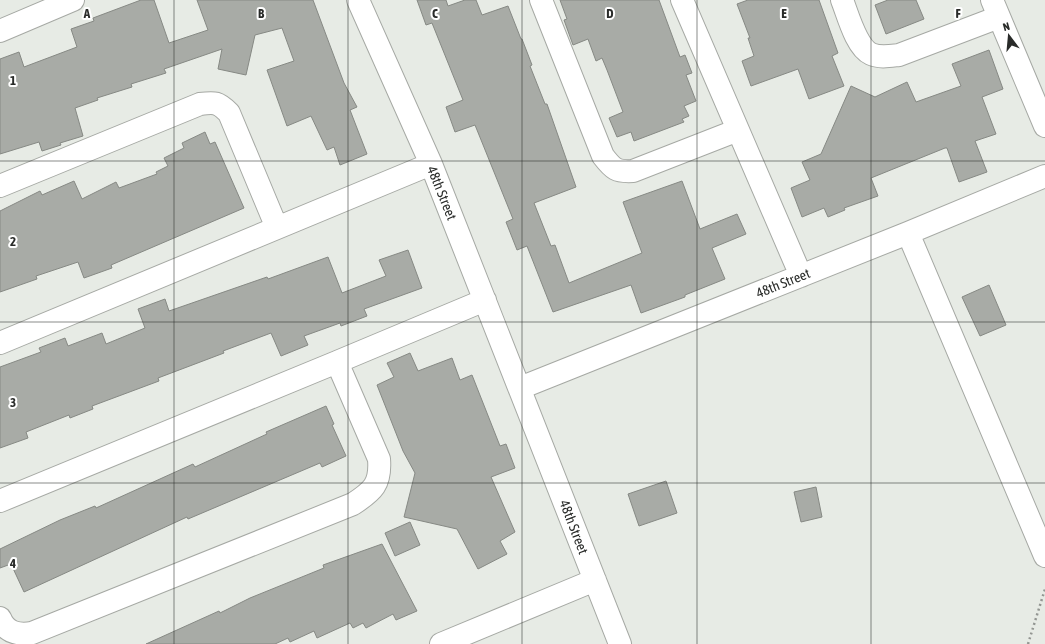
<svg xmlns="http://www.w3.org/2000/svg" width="1045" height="644" viewBox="0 0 1045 644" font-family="'Asap Condensed',sans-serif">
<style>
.building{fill:#a8aba6;stroke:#868984}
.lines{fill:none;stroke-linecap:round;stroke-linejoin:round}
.street-casing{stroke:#a6a9a4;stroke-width:24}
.path{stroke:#939692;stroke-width:2.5;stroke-dasharray:2 3;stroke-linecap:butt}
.street{stroke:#fff;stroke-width:22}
.grid{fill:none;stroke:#292b29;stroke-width:1;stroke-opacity:0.55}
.labels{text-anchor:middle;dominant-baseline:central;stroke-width:4;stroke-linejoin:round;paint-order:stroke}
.street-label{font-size:14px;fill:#292b29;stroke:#fff}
.grid-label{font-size:13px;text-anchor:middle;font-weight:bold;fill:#292b29;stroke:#fff;stroke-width:4;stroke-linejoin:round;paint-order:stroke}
</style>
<rect width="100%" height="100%" fill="#e7ebe5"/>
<path class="building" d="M141,0H154L169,43L208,30L197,0H313L344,83L357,107L350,110L367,154L340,165L334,147L327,150L311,116L287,126L267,70L294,61L282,28L255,35L246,75L218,69L222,49L164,69L166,73L131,84L132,87L97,98L98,100L75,108L83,136L60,143L61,145L42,151L39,142L0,154V59L19,52L24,67L77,47L71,29L94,21L93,18Z
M417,0H446L448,6L465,0H476L482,15L508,6L521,39H522L532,65L530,66L545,104H547L576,187L534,203L551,246L555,245L569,283L642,253L623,202L682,181L700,229L737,214L746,234L712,248L725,279L685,295V297L641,313L631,285L553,312L527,246L517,250L506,222L513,219L475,125L455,132L446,107L463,100L432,23L426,25Z
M560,0H659L680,57L685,55L692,73L686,75L696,101L684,106L689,116L682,119L684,122L634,141L631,132L617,137L609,118L623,112L607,70L602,58L596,61L588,39L573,45L564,20L567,19Z
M748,0H819L838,53L832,56L844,86L809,99L798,69L751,86L742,61L754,56L748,38H750L737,4Z
M888,0H916L924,19L886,34L875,5Z
M989,50L1003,89L982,97L996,134L975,141L987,172L959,182L947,148H945L871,178L878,196L844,208L845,210L828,217L824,208L802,217L791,188L810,180L802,162L821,154L851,86L875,97L907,82L916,102L961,86L952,64Z
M205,132L210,144L215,142L244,208L111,265L112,268L84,278L78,262L36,276L37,279L0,292V211L40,191L42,195L74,181L82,199L116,182L119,188L157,174L156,172L168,166L164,158L184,148L182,143Z
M408,250L422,288L364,309L367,316L341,326L340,323L304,336L308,345L281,356L271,333L223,351L224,353L158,378L159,381L92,406L93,409L70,418L69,415L26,432L28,438L0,448V367L41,352L39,348L65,338L68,346L102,333L106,344L145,328L138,309L165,299L169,311L267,277L268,279L328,257L342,293L386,276L379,260Z
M989,285L1006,325L980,336L962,297Z
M410,353L418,371L452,358L460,380L472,375L500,446L506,444L515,468L491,477L515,532L500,541L507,554L478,569L457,529L404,517L415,473L403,451L377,385L394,377L387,363Z
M326,406L334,424L332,425L346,456L322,467L320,463L188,519L187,517L24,592L11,564L0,568V549L60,520L95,506L96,508L193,464L195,467L267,434L266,432Z
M666,481L677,513L639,526L628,494Z
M816,487L822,517L801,522L794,492Z
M410,522L420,545L395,556L385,533Z
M382,544L417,611L396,620L393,614L366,628L363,623L353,628L350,623L317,638L314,631L290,642L288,638L275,644H146L219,611L220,613L250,598L324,568L323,565Z"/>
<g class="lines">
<g class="street-casing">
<path id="street" d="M358,0L431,164L620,644
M541,0L603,156C613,169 616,172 633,171L738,130
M682,0L801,276
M842,0C848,15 856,47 871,54C880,58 890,56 899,55L999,17
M992,0L1045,126
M0,31L73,0
M0,186L200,104C215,102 218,102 229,113L277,228
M908,233L1045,556
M0,343L431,164
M337,362L485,300
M520,388L908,233L1045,176
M0,501L337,362L379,459C381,484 373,491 353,504L32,633C18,635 6,633 0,618
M441,644L595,580"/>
</g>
<path class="path" d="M1028,644L1045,589"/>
<use href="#street" class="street"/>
</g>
<path class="grid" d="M174,0V644M348,0V644M522,0V644M697,0V644M871,0V644M0,161H1045M0,322H1045M0,483H1045"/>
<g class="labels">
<g class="street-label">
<text transform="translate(442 193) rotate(68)">48th Street</text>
<text transform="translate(783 283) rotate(-22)">48th Street</text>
<text transform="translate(574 527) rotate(69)">48th Street</text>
</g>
</g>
<g class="grid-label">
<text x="87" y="18">A</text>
<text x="261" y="18">B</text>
<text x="435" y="18">C</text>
<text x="610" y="18">D</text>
<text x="784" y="18">E</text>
<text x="958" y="18">F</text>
<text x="13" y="85">1</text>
<text x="13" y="246">2</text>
<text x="13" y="407">3</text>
<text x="13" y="568">4</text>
</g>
<g transform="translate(1009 36) rotate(344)" stroke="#ffffff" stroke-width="3" paint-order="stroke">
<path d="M0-3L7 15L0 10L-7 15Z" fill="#292b29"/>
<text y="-6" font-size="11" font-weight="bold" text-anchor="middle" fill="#292b29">N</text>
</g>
</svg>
